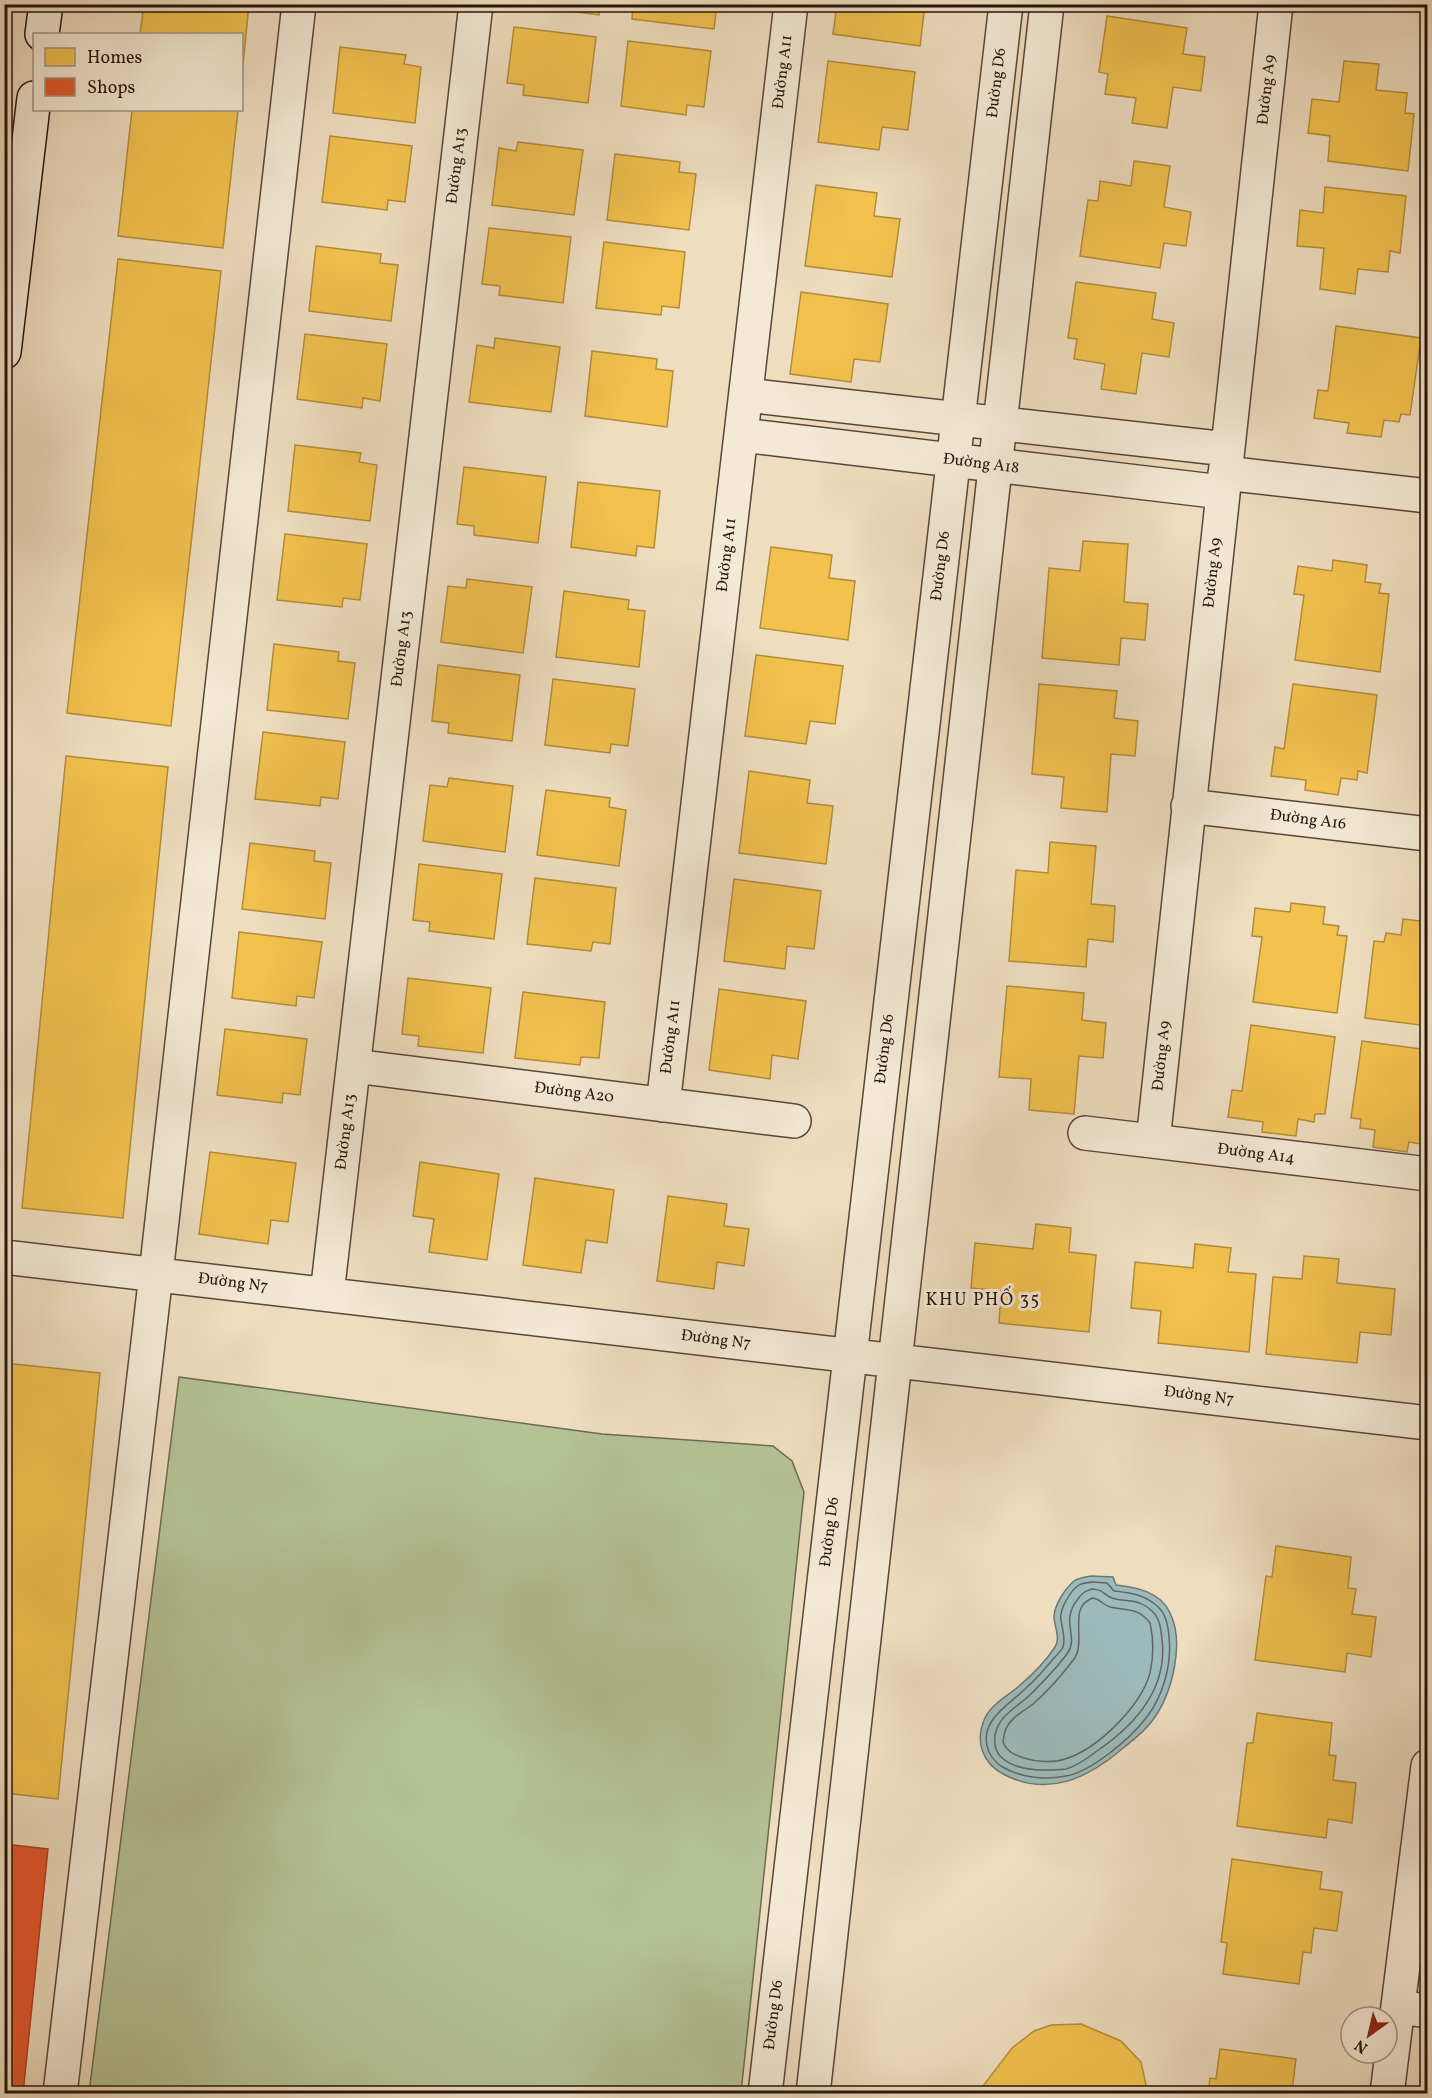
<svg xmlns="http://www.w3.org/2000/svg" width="1432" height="2098" viewBox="0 0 1432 2098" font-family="Vollkorn,serif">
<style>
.green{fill:#b4c295;stroke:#6c6b50;stroke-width:1.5}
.water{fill:#9cbaba;stroke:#6c7874;stroke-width:1.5}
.homes{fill:#f2c14e;stroke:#b48d3a;stroke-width:1.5}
.shops{fill:#e4572e;stroke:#ab4324;stroke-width:1.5}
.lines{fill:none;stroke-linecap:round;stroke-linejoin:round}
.shore{stroke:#606763;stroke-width:1.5}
.street-casing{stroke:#574639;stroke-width:36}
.secondary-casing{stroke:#25140c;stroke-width:36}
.street{stroke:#f4e9d5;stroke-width:33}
.secondary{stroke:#f4e9d5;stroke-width:33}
.labels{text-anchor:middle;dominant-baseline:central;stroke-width:6;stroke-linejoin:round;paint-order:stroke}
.street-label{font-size:16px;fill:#25140c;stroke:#f4e9d5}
.neighbourhood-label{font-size:18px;letter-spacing:1.5px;fill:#25140c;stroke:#f4e9d5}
</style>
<rect width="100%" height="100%" fill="#eeddbf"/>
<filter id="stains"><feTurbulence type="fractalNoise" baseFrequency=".00333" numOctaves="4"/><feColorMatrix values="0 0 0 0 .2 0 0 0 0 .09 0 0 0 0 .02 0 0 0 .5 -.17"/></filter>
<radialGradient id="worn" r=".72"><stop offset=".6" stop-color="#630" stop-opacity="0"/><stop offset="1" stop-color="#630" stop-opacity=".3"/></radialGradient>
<path class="green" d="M179,1377L602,1434L773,1446L792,1461L804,1492L741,2093H89Z"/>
<path class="water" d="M1091,1576L1113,1577L1116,1585C1136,1587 1161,1592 1170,1613C1185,1643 1172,1695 1152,1721C1144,1732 1132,1741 1122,1749C1088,1778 1049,1797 1005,1775C983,1764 974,1742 985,1718C991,1705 1007,1696 1018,1687C1031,1676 1046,1661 1055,1647C1061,1638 1054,1626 1054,1616C1055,1604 1065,1589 1074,1581C1078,1578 1086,1577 1091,1576Z"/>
<path class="homes" d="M144,4H249L242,75V34H140Z
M348,4H412L411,12Z
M518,4H600L599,15Z
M633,4H717L714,29L632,19Z
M837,4H925L920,46L833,34Z
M1107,16L1187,28L1183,54L1205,57L1201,91L1173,87L1167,128L1132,123L1136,98L1105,94L1108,74L1099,72Z
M514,27L596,37L588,103L523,95L524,85L507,83Z
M628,41L711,51L704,107L687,105L686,115L621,106Z
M340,47L406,55L404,64L421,67L415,123L333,113Z
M828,61L915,72L908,130L882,127L879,150L818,142Z
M1344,61L1379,64L1376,90L1407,93L1405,113L1414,114L1408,171L1328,161L1330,136L1308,133L1312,99L1339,102Z
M132,110H238L223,248L118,236Z
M330,136L412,146L405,202L388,200L387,210L322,202Z
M518,142L583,150L574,215L492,205L499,148L516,151Z
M615,154L680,162L679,172L696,174L689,230L607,220Z
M1134,161L1170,166L1164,207L1191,212L1186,246L1164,243L1160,268L1080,256L1088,200L1098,201L1100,181L1131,186Z
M816,185L877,193L874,216L900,219L892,277L805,266Z
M1325,187L1406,196L1400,253L1390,251L1388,272L1358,269L1355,294L1320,289L1324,248L1297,246L1300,210L1323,213Z
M489,228L571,237L563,303L499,295L500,286L482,284Z
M604,242L685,252L679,308L662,306L661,315L596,308Z
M316,246L381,254L380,263L398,265L391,321L309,311Z
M118,259L221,271L171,726L67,713Z
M1076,282L1156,293L1152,319L1174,323L1169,357L1142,353L1136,394L1101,389L1105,364L1074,359L1077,339L1068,338Z
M801,292L888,304L880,362L854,359L851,382L790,374Z
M1336,326L1421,338L1410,415L1401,414L1399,422L1384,420L1381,437L1347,433L1349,423L1314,418L1318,390L1328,391Z
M305,334L387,344L380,401L363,398L362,408L297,399Z
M495,338L560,347L551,412L469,402L477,345L494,348Z
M592,351L657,359L656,369L673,371L667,427L585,416Z
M295,445L361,453L359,462L377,465L370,521L288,511Z
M464,467L546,477L538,543L474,535V526L457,524Z
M578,482L660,491L654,548L637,546L636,556L571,547Z
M285,534L367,544L360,600L343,598L342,607L277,600Z
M1083,541L1128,544L1124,602L1148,604L1145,640L1121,638L1119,665L1042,658L1049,568L1080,571Z
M771,547L832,555L829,578L855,581L848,640L760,628Z
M1333,560L1367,565L1365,582L1381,584L1379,593L1389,594L1380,672L1295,660L1304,595L1294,594L1298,566L1332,571Z
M467,579L532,587L523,653L441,642L448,586L466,588Z
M564,591L629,600L628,609L645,611L639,667L556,657Z
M274,644L339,652L338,661L355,663L348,719L267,710Z
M756,655L843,666L835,724L810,721L806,744L745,736Z
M438,665L520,675L512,741L448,733L449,723L432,721Z
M553,679L635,689L628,746L611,744L610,753L545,745Z
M1039,684L1117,691L1114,718L1138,721L1135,756L1111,754L1107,812L1061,808L1064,777L1032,774Z
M1293,684L1377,695L1367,773L1358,771L1357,780L1341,778L1338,795L1305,790L1306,780L1271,776L1275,747L1284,749Z
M263,732L345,742L338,799L321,797L320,806L255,799Z
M66,756L168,767L123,1218L22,1208Z
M1424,764H1428V792L1420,791Z
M749,771L810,780L807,803L833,806L826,864L739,853Z
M449,778L513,786L505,852L423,841L430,785L447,787Z
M546,790L610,798L609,807L626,810L619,866L537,855Z
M1050,842L1096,846L1091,904L1115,906L1113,942L1088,939L1086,967L1009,961L1016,870L1048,873Z
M250,843L315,851L314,861L331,863L325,919L242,909Z
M419,864L502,874L494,939L429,931L430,922L413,920Z
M535,878L616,888L610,944L593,942L591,951L527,944Z
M734,879L821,891L814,949L787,946L785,969L724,961Z
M1291,903L1325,907L1323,924L1339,926L1337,935L1347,936L1337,1013L1253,1002L1262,937L1252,936L1255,908L1290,912Z
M1403,919L1428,922V1026L1365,1018L1374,941L1384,942L1386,933L1401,935Z
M239,932L322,942L314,998L297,996L296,1006L232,998Z
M408,978L491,988L483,1053L418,1046L419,1036L402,1034Z
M1007,986L1084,993L1082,1020L1106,1023L1103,1058L1079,1056L1074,1114L1029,1110L1031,1079L999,1077Z
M719,989L806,1001L798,1059L772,1055L770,1079L709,1070Z
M523,992L605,1002L599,1058L581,1057L580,1065L515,1058Z
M1251,1025L1335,1037L1325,1114H1315L1314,1122L1298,1119L1296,1136L1262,1132L1263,1122L1228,1117L1232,1090L1242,1091Z
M225,1029L307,1039L300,1095L283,1093L282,1103L217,1095Z
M1362,1041L1428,1050V1145L1409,1142L1407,1152L1373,1147L1375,1130L1360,1128L1361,1119L1351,1118Z
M210,1152L296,1163L288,1222L271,1220L268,1244L199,1234Z
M420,1162L499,1174L487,1260L429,1252L434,1219L413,1216Z
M535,1178L614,1190L607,1243L586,1240L581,1273L523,1265Z
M668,1196L727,1204L724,1226L749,1229L744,1266L717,1262L714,1289L657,1281Z
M1036,1224L1071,1228L1069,1252L1096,1255L1089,1332L999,1323L1001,1291L971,1288L975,1243L1033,1249Z
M1195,1244L1231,1248L1228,1272L1256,1274L1249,1352L1158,1343L1161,1311L1131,1308L1135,1262L1193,1268Z
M1304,1256L1339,1259L1337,1283L1395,1289L1391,1335L1360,1332L1357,1363L1266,1354L1273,1277L1302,1279Z
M4,1363L100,1373L58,1799L4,1793Z
M1276,1546L1351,1557L1348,1588L1356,1589L1352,1614L1376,1617L1371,1657L1347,1653L1345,1672L1255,1660L1266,1576L1272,1577Z
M1257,1713L1332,1723L1329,1755L1336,1756L1333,1780L1356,1783L1352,1823L1328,1819L1326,1838L1237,1826L1247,1743H1253Z
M1232,1859L1322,1872L1320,1889L1342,1892L1337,1931L1314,1928L1311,1953L1303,1952L1299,1984L1223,1974L1227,1943L1221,1942Z
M1081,2024L1121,2041L1141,2062L1148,2094H977L1012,2048L1034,2031L1051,2025Z
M1220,2049L1296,2059L1292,2091L1300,2092L1299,2094H1208L1210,2078L1216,2079Z"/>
<path class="shops" d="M4,1844L48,1849L23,2094H4Z"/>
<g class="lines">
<path class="shore" d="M1092,1582L1107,1583L1114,1591C1130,1593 1143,1594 1156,1605C1166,1613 1168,1625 1169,1637C1172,1664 1163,1697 1146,1718C1131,1738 1091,1772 1066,1776C1045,1780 1020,1778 1001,1766C995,1762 992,1758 989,1752C977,1724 1005,1707 1023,1691C1034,1681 1045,1669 1054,1658C1057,1655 1061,1651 1063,1647C1066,1639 1062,1628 1061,1620C1059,1610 1070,1591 1079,1585C1082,1583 1088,1583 1092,1582Z
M1092,1589C1105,1590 1102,1594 1112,1598C1127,1603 1139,1597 1154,1613C1160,1620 1161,1630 1162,1639C1168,1688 1135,1725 1097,1751C1088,1758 1077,1766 1066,1769C1058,1770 1050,1770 1043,1770C1029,1770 1011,1767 1000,1756C995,1750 994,1743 995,1735C999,1715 1016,1708 1030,1695C1043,1682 1056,1669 1067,1654C1080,1636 1059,1622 1078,1599C1082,1593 1085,1591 1092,1589Z
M1093,1598C1100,1599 1103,1605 1110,1607C1126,1611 1138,1607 1150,1623C1154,1640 1154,1655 1150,1673C1141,1706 1098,1749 1065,1759C1053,1763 1036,1762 1024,1758C1015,1755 1007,1752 1003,1742C1004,1738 1004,1732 1006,1729C1011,1717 1024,1711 1033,1704C1048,1691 1062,1675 1074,1659C1087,1641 1067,1606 1093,1598Z"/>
<g class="street-casing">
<path id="street" d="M746,395L1227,449
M741,435L1222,492
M1225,473L1428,496
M1188,806L1428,834
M354,1066L794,1121
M663,1105L791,4
M1085,1133L1428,1174
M1153,1141L1276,4
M4,1257L1428,1423
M327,1294L476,4
M1398,2007L1428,2011
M60,2094L156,1274L299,4
M765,2094L1006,4
M813,2094L1047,4
M1387,2094L1428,1766"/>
</g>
<g class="secondary-casing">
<path id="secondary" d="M42,34L46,4
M4,352L34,98"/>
</g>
<use href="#street" class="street"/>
<use href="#secondary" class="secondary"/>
</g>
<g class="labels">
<g class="street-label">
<text transform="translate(783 72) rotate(-83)">Đường A11</text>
<text transform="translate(997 83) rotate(-83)">Đường D6</text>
<text transform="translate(1267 90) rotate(-84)">Đường A9</text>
<text transform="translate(457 166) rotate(-83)">Đường A13</text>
<text transform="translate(981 464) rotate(7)">Đường A18</text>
<text transform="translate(727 555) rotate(-83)">Đường A11</text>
<text transform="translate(941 566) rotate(-83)">Đường D6</text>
<text transform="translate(1213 573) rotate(-84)">Đường A9</text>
<text transform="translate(402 649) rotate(-83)">Đường A13</text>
<text transform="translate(1308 820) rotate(7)">Đường A16</text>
<text transform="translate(671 1037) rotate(-83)">Đường A11</text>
<text transform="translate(885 1049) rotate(-83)">Đường D6</text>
<text transform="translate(1162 1056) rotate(-84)">Đường A9</text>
<text transform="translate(574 1093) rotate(7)">Đường A20</text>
<text transform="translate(346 1132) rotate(-83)">Đường A13</text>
<text transform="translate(1256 1154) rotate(7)">Đường A14</text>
<text transform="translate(233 1283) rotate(7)">Đường N7</text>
<text transform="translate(716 1340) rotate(7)">Đường N7</text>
<text transform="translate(1199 1396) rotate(7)">Đường N7</text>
<text transform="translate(830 1532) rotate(-83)">Đường D6</text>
<text transform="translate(774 2015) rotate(-83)">Đường D6</text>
</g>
<g class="neighbourhood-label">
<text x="983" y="1300">KHU PHỐ 35</text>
</g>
</g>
<rect width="1432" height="2098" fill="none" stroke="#eeddbf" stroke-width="24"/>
<rect x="6" y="6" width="1420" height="2086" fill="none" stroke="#25140c" stroke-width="3"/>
<rect x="12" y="12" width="1408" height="2074" fill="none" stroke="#25140c" stroke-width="1.5"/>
<rect x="33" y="33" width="210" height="78" fill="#f4e9d5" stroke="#a19485" stroke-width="1.5"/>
<rect x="45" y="48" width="30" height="18" fill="#f2c14e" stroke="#a19485" stroke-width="1.5"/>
<text x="87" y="63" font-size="18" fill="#25140c">Homes</text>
<rect x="45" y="78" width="30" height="18" fill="#e4572e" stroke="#a19485" stroke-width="1.5"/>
<text x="87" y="93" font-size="18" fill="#25140c">Shops</text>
<g transform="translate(1369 2035) rotate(214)"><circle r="28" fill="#f4e9d5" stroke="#a19485" stroke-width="1.5"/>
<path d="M0-4.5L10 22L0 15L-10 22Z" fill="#8f2418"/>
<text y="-9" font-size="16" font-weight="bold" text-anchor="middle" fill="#25140c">N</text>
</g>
<rect width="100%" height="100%" filter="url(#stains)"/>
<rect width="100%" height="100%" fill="url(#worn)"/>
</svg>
